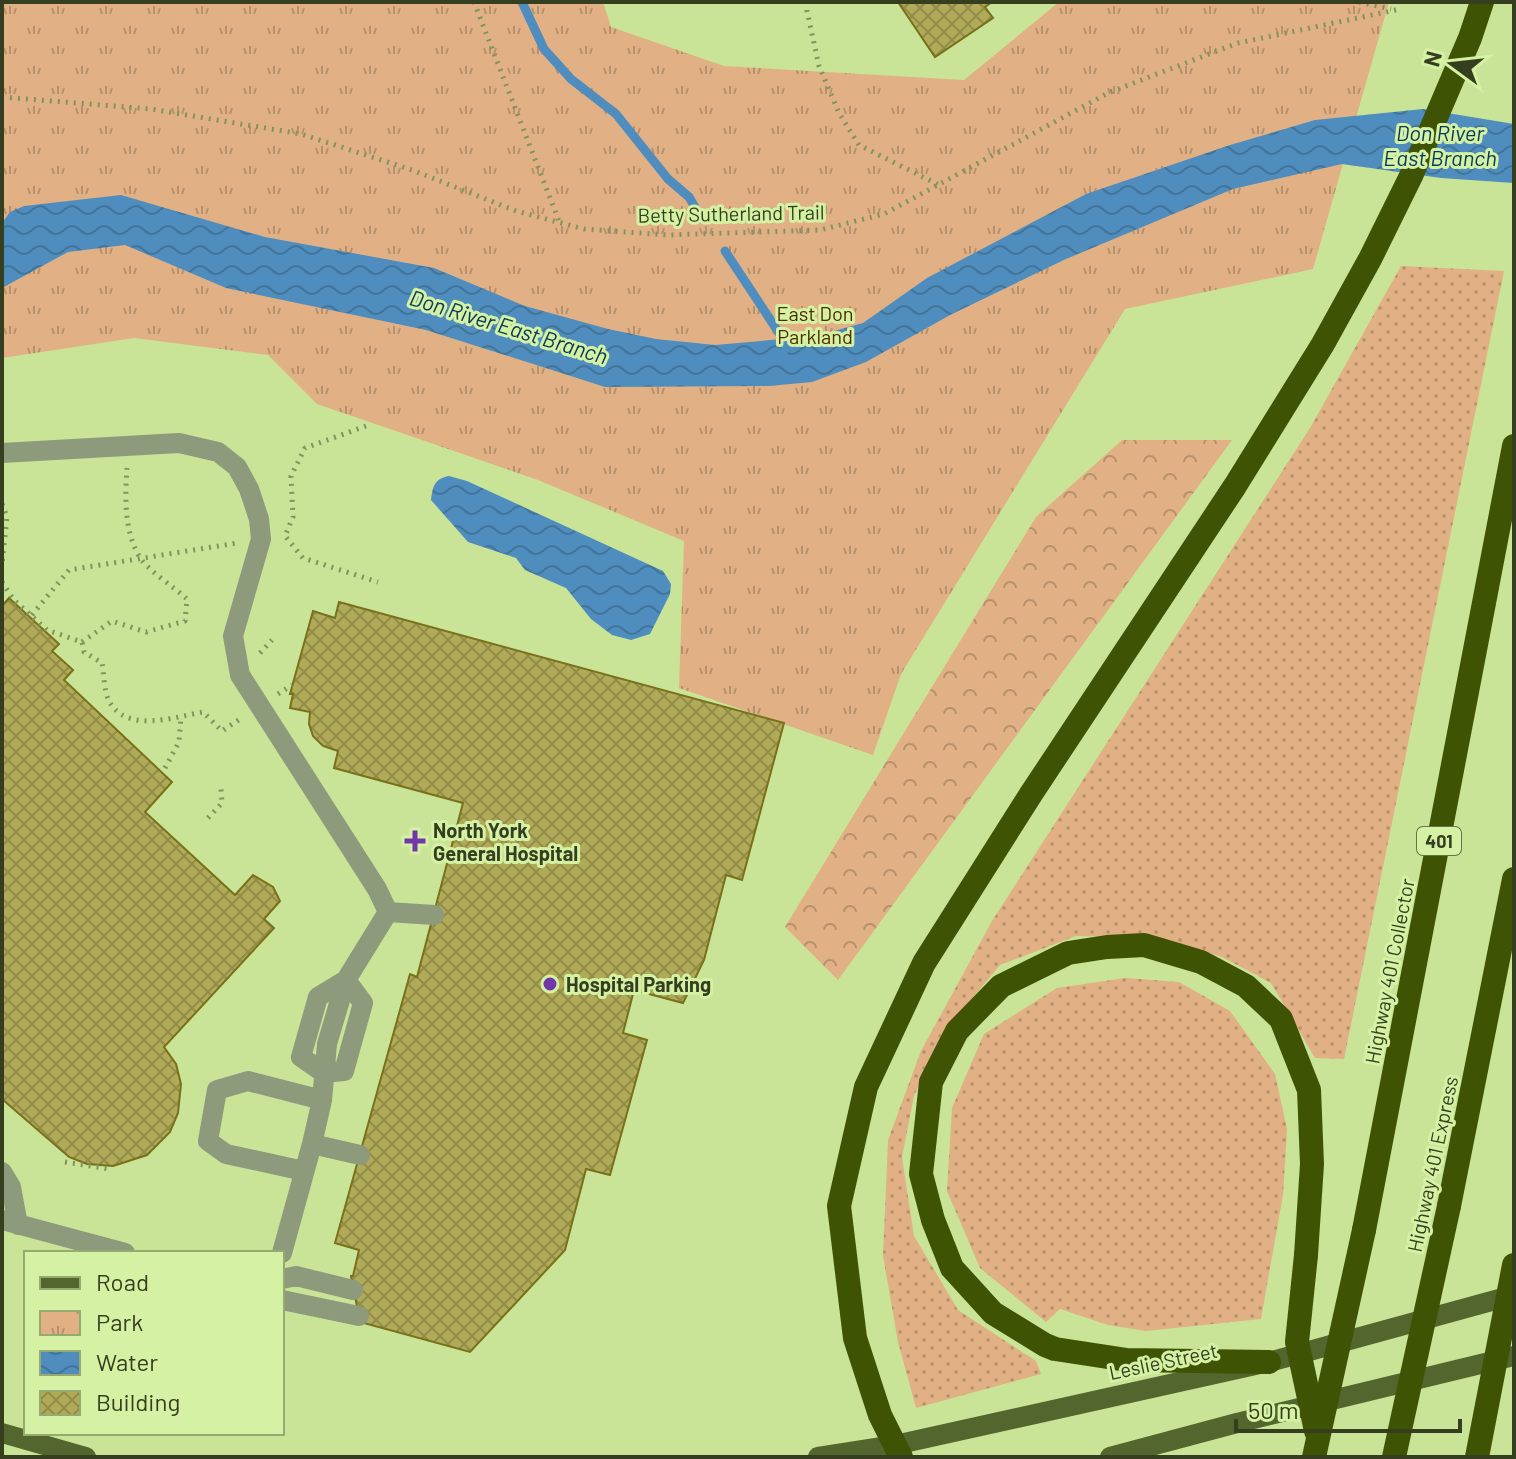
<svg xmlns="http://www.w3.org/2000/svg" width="1516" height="1459" viewBox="0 0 1516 1459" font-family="Barlow,sans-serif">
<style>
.grass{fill:url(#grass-dots)}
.forest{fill:url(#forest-crowns)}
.park{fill:url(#park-tufts)}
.water{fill:url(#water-waves)}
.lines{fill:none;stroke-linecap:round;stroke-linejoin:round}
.stream{stroke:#4e8dbe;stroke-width:9}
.building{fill:url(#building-cross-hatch);stroke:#79711a;stroke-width:2}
.path{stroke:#81945d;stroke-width:5;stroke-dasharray:2 6;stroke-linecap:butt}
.minor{stroke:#8e9a7c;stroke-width:20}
.major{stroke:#53662d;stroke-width:20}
.highway{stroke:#3f5304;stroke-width:24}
.highway-bridge{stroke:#3f5304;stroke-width:24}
.poi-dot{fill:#7235aa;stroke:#d5f1a3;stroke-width:3}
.labels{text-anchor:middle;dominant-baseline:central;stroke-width:6;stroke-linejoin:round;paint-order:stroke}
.shield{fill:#d5f1a3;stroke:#657447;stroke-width:2}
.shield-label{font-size:18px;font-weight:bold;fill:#353f20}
.street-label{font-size:20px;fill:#353f20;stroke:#d5f1a3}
.park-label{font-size:20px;fill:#502b00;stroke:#d5f1a3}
.poi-label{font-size:20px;font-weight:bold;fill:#353f20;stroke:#d5f1a3;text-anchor:start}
.water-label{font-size:22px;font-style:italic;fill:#06395b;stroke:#d5f1a3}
</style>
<defs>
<pattern id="grass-dots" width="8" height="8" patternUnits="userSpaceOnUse" patternTransform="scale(2)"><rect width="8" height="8" fill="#e1b185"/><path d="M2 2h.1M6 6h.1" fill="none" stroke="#b7916c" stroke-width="1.8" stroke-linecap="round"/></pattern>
<pattern id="forest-crowns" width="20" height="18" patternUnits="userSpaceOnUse" patternTransform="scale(2)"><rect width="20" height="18" fill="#e1b185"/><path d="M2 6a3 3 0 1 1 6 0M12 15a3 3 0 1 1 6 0" fill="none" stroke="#b7916c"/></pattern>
<pattern id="park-tufts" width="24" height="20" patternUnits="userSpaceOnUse" patternTransform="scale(2)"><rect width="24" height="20" fill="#e1b185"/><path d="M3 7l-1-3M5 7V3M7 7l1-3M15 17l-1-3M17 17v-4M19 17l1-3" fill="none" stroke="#b7916c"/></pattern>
<pattern id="water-waves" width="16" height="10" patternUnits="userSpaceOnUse" patternTransform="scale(2)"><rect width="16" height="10" fill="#4e8dbe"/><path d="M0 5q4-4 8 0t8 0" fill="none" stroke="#42759a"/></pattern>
<pattern id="building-cross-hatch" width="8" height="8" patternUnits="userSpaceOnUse" patternTransform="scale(2)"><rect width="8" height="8" fill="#b1aa58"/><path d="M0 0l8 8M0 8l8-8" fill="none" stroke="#918c48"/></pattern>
</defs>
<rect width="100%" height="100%" fill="#c9e397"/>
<path class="grass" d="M1401,266L1504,271L1344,1059L1315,1058L1271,983L1222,957L1160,938L1076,936L1000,965L941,1036L914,1096L902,1157L914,1236L958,1310L1036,1361L1041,1374L916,1408L898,1342L883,1256L888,1140L921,1051L992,921L1310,428Z
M1125,978L1179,982L1230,1011L1275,1074L1287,1129L1283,1195L1261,1319L1146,1331L1108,1325L1060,1309L1046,1322L980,1268L947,1191L952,1108L984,1034L1057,988Z"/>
<path class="forest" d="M1122,440H1232L838,980L785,927L1036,517Z"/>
<path class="park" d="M2,2H603L611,27L724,66L964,80L1059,2H1389L1313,269L1125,309L901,674L873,755L679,688L684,541L538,480L317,404L268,355L134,338L2,358Z"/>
<path class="water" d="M1423,109L1514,124V183L1441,178L1342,164L1233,189L1066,259L952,314L866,362L812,382L769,386L605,387L426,330L226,288L125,245L68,252L2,288V223L10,212L24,206L121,195L265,237L434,268L525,306L608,329L656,339L715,345L816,336L863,323L927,278L1086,194L1230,145L1315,120Z
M449,476L467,481L663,571L671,584L670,594L650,634L631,640L612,635L591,619L566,588L525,570L516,558L468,542L431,500C433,486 434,479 449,476Z"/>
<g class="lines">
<path class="stream" d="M522,2L544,49L571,79L616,114L668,179L689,197L702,219
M725,251L783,339L786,349"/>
</g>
<path class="building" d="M898,2H992L985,7L993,18L935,57Z
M9,598L59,644L52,651L73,670L64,680L172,782L145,812L235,895L253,875L273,887L280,901L264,919L274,928L164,1047L176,1064L181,1084L178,1113L170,1132L147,1155L113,1166L87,1164L69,1157L2,1099V606Z
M339,602L784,723L742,880L726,875L704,960L683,1003L634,990L623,1033L647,1040L610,1175L586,1169L565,1250L470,1352L360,1322L351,1276H353L359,1250L335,1243L410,974L417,977L463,803L334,768L338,751L323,746L313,736L309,724L310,712L290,708L293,694H290L313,611L335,618Z"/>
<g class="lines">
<path class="path" d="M474,2L559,221
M807,2V11L819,66L839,113L859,145L939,185
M1359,2L1391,9
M2,97L151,109L301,134L412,170L516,211L584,229L668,235L820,230L884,214L1110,92L1238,43L1396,10
M366,426L305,448L291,476L293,517L285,536L303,558L378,582
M2,504L7,517L2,565
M2,582L13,599L47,630L82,642L84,652L102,663C104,674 104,691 109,701C127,734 174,717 203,712L222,731L240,719
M32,615L69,570L237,543
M82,642L112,621L146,632L185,621L187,599C175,588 146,569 139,556C124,530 125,497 127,468
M260,653L272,640
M278,694L292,685
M165,768L179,742L181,717
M208,818L222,803L221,789
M65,1162L109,1169"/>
<path class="minor" d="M2,453L179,443L218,452L237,467L249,489L259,519L261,539L233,636L240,675L377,889L388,912L346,980L327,1044L322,1100L312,1144L282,1253
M388,912L434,915
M346,980L363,1003L344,1071L324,1073L301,1057L318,997Z
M312,1144L360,1155
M304,1171L226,1154L208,1141L217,1090L248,1081L322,1100
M2,1172L11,1187L18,1225
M2,1220L125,1253
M282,1279L296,1276L353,1290
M282,1300L359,1316"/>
<path class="major" d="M2,1433L86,1457
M818,1457L895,1445L1269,1362L1514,1295
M1110,1457L1237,1423L1514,1356"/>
<path class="highway" d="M1449,1206L1514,879
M1364,1230L1514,446
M1269,1362L1127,1360L1055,1349L1045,1345L993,1313L952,1268L933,1220L921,1174L931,1082L957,1031L1001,986L1068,953L1107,947L1144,945L1201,962L1246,986L1281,1019L1309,1090L1312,1164L1306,1255
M901,1457L880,1415L855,1338L839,1206L866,1087L924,963L1031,794L1235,486L1323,344L1370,259L1411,176L1470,38L1482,2"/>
<path class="highway-bridge" d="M1306,1255L1297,1342L1316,1431
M1314,1457L1364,1230
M1394,1457L1449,1206
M1477,1457L1514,1265"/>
</g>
<g class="poi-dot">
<path d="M411 829h8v8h8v8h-8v8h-8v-8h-8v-8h8z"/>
<circle cx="550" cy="984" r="8"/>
</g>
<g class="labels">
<rect class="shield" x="1417" y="827" width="44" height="28" rx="6"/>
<g class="shield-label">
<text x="1439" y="841">401</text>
</g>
<g class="street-label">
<text transform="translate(731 213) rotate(-1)">Betty Sutherland Trail</text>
<text transform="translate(1389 971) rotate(-79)">Highway 401 Collector</text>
<text transform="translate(1432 1164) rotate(-78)">Highway 401 Express</text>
<text transform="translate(1163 1361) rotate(-12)">Leslie Street</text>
</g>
<g class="park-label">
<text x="815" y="313">East Don<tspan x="815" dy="23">Parkland</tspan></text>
</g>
<g class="poi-label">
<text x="433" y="830">North York<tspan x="433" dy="23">General Hospital</tspan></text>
<text x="566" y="984">Hospital Parking</text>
</g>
<g class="water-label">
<text x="1440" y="132">Don River<tspan x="1440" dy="25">East Branch</tspan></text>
<text transform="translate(509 326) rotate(17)">Don River East Branch</text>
</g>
</g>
<rect width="1516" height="1459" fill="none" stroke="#353f20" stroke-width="8"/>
<rect x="24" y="1251" width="260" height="184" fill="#d5f1a3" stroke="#95aa6f" stroke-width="2"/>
<rect x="40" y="1277" width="40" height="12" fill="#53662d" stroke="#95aa6f" stroke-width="2"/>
<text x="96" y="1291" font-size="24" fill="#353f20">Road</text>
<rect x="40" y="1311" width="40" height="24" fill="url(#park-tufts)" stroke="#95aa6f" stroke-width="2"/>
<text x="96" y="1331" font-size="24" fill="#353f20">Park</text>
<rect x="40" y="1351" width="40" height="24" fill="url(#water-waves)" stroke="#95aa6f" stroke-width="2"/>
<text x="96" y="1371" font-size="24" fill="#353f20">Water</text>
<rect x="40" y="1391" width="40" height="24" fill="url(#building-cross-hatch)" stroke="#95aa6f" stroke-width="2"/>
<text x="96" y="1411" font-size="24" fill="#353f20">Building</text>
<g transform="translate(1452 64) rotate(285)" stroke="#d5f1a3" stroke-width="6" paint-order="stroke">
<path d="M0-6L14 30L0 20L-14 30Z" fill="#353f20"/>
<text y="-12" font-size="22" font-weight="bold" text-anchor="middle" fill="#353f20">N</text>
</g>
<path d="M1236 1419v12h224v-12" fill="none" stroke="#353f20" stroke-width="4"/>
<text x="1248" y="1419" font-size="24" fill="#353f20" stroke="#d5f1a3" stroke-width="6" paint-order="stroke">50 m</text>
</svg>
